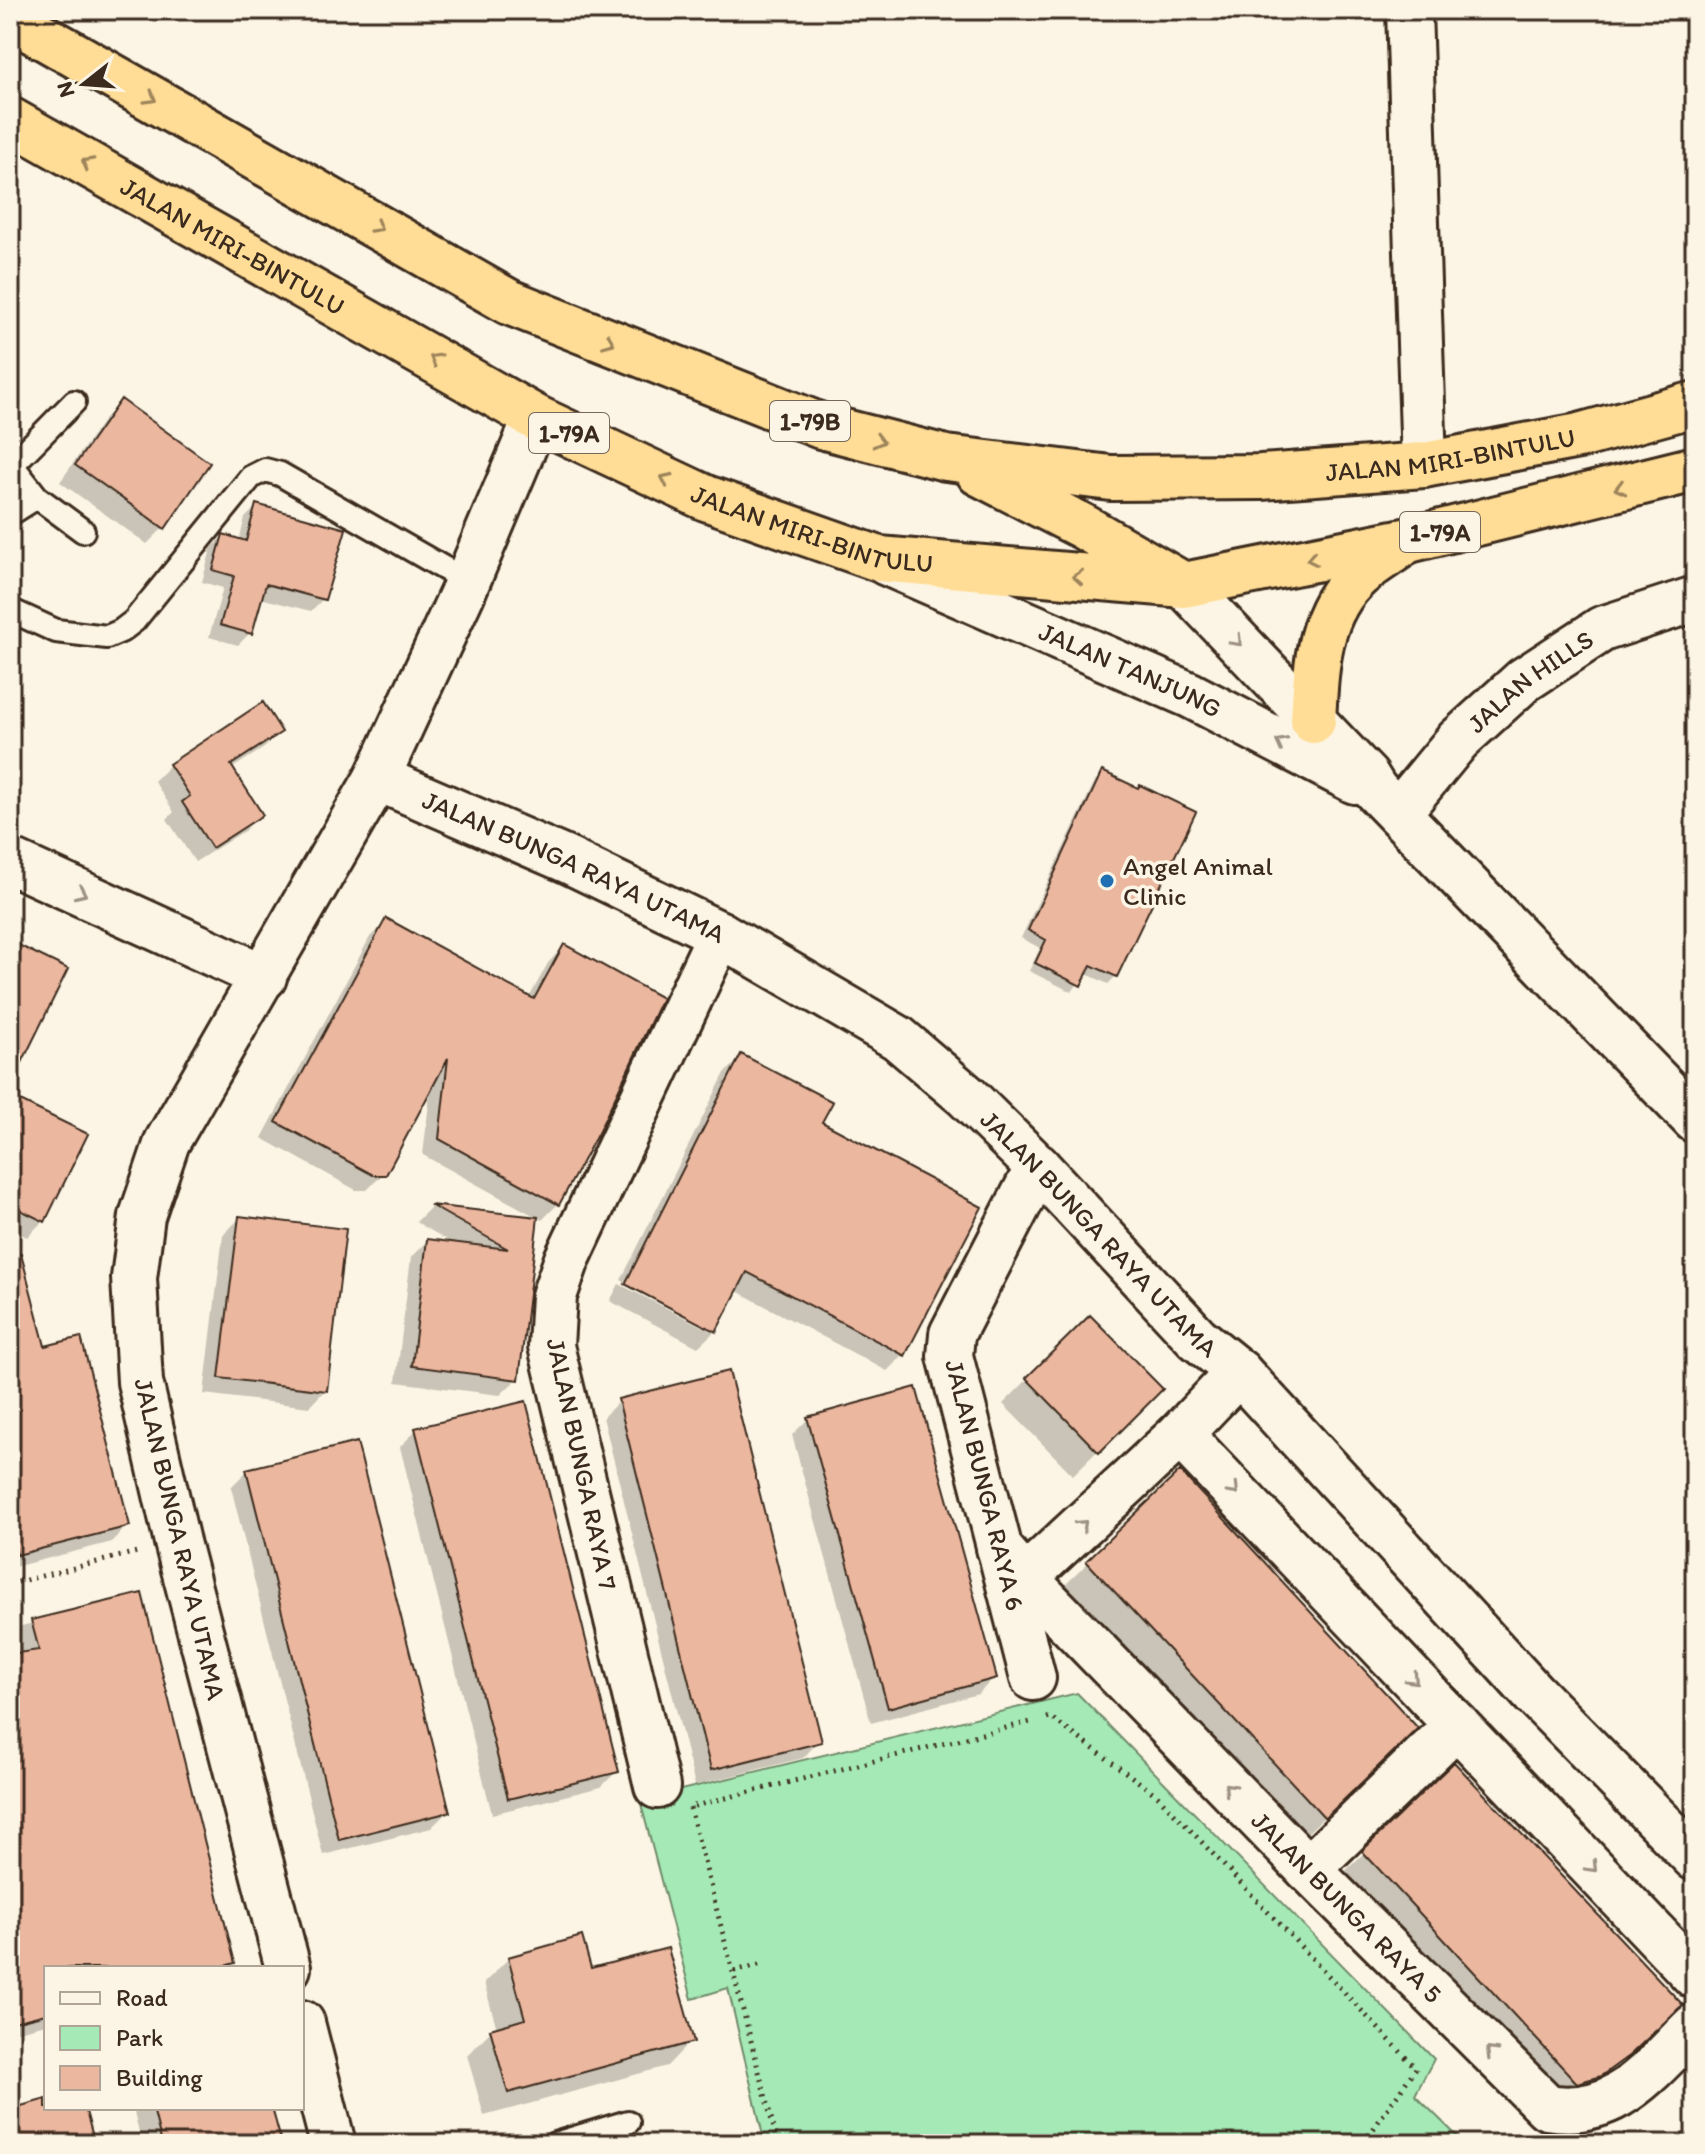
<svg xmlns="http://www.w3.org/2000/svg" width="1705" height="2154" viewBox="0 0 1705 2154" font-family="Itim,sans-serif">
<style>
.green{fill:#a5eab6;stroke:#708a6a;stroke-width:2}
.shadow{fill:#0003}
.building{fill:#ecb79f;stroke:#3b2a1e;stroke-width:2}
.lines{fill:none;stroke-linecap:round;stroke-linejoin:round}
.lane-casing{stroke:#3b2a1e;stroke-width:28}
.street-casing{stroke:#3b2a1e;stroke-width:50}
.secondary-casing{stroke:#3b2a1e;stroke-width:50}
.highway-casing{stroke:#3b2a1e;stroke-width:50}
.path{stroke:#3b2a1e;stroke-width:5;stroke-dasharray:2 6;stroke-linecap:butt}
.lane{stroke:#fcf5e5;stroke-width:22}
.street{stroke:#fcf5e5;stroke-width:44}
.secondary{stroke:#fcf5e5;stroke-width:44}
.highway{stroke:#ffdd96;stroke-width:44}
.oneway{stroke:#9d845a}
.oneway2{stroke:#9c9082}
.poi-dot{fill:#1f6fb2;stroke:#fcf5e5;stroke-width:3}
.labels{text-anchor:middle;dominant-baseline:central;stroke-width:7;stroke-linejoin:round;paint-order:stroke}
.shield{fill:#fcf5e5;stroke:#75675a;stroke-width:2}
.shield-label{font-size:24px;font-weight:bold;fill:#3b2a1e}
.street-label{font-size:26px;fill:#3b2a1e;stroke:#fcf5e5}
.poi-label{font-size:26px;fill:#3b2a1e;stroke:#fcf5e5;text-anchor:start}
</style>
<rect width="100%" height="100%" fill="#fcf5e5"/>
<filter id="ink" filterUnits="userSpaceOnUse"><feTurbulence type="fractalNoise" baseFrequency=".0125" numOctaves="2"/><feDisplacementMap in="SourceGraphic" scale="16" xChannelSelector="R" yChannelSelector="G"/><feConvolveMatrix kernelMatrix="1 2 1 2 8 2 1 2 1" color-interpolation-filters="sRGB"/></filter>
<g filter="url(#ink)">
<path class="green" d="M1077,1693L1434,2059L1415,2095L1458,2137L1431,2144H765L728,1988L692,1999L640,1800Z"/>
<path class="shadow" d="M121,402L208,464L163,528L147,544L60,482L105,418Z
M257,506L323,599L311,611L260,598L250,633L238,645L209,637L223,588L202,582L211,549L223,536L239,541L245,518Z
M280,732L264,748L231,769L260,814L244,831L195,862L167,819L174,812L154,781L170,765Z
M1103,774L1137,790L1116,976L1108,984L1085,973L1072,992L1029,971L1040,948L1021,938L1095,781Z
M386,921L529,998L548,963L564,946L558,1204L542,1220L423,1155L431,1085L384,1173L367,1190H356L262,1138L370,937Z
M742,1057L820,1123L903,1355L887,1371L735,1290L715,1331L698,1347L610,1301L619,1284L711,1331V1327L621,1280L725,1073Z
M10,1109L43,1221L27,1237L12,1230L44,1349L128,1525L112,1542L10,1568Z
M431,1207L535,1219L517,1379L500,1395L396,1382L411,1257L427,1241L456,1245L416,1222Z
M239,1219L325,1390L309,1407L204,1394L223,1235Z
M1090,1317L1160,1389L1073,1475L1003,1404Z
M619,1401L819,1741L803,1758L695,1785L603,1417Z
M808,1419L994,1678L978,1694L871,1723L792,1435Z
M416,1430L617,1771L601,1787L492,1814L400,1447Z
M247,1471L447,1812L431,1828L323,1855L231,1487Z
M1180,1474L1391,1752L1299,1841L1063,1587Z
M141,1595L233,1963L228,1968H46V2024L10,2033V1629Z
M1364,1853L1656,2029L1589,2091L1552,2106L1339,1877Z
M509,1958L590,1971L691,2041L667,2066L484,2116L467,2055L492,2030L497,2029L484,1983Z
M133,2108H270L279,2144H142Z
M1695,2131V2144H1645Z"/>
<path class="building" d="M121,399L210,463L165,529L75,465Z
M256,504L346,529L325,600L266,584L252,634L220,625L234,576L213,570L223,534L246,541Z
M263,702L282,732L231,765L263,815L212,848L182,802L190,796L169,764Z
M1102,771L1138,788L1140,785L1196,812L1117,977L1091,965L1081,986L1035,963L1046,940L1028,930Z
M386,918L534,999L564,944L662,998L599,1131L559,1205L439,1139L448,1058L386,1175H373L276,1122Z
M10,941L68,969L10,1087Z
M741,1054L833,1102L822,1122L982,1207L905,1356L747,1272L716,1332L625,1284Z
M10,1096L88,1134L45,1222L10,1205Z
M430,1205L538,1217L519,1380L412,1366L427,1239L508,1249Z
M239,1216L346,1229L327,1391L219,1378Z
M21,1254L45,1346L81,1337L130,1526L17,1555L10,1526V1255Z
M1090,1315L1163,1389L1099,1453L1026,1378Z
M729,1371L822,1742L711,1770L618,1399Z
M916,1387L997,1678L888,1708L807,1417Z
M526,1401L619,1772L508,1799L415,1428Z
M357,1442L450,1812L339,1840L246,1469Z
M1180,1471L1418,1728L1325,1818L1086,1561Z
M142,1593L235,1963L217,1968H46V2014L10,2023V1654L39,1650L31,1620Z
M1454,1762L1683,2005L1630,2055L1601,2076L1577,2083L1362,1851Z
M582,1936L591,1968L668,1948L694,2042L508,2093L490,2029L525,2019L508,1957Z
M46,2099V2108H85L95,2144H10V2109Z
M153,2108H272L282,2144H162Z"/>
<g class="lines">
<g class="lane-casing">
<path id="lane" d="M37,497L12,465L74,402
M10,514L37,497L83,531
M10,610L56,631L107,637L121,631L134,621L251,477L265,470L280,474L468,582
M555,2144L628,2122"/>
</g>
<g class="street-casing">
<g id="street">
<path d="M1409,10L1424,465"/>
<path id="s1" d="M377,778L567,860L720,934L898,1038L966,1096L1038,1167L1197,1338L1239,1372L1534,1694L1695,1858"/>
<path id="s2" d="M1398,813L1458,740L1524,680L1602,629L1695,599"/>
<path d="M10,861L264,977"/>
<path d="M1180,1434L1695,1976"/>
<path id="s3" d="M999,1548L1025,1578L1308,1869L1547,2107C1617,2119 1649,2070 1695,2026"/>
<path d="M1025,1578L1180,1434L1239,1372"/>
<path d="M1033,1678L950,1356L952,1334L1038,1167"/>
<path d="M657,1786L551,1346L554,1296L567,1259L720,934"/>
<path d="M1308,1869L1457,1725"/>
<path d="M288,1968L177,1542L140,1382L134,1278L142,1216L167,1142L377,778L462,594L536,418"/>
<path d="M302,2023L333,2144"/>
</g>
</g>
<g class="secondary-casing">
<g id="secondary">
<path id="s4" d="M885,562L1190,695L1355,781"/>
<path d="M1184,585L1367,777L1375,790L1695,1120"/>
</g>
</g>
<g class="highway-casing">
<g id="highway">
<path id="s5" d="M10,18L509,302L821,426L946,458L1111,478L1261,477L1424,465L1579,436L1695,404"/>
<path id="s6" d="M10,120L536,418L706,498L879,559L1184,585L1409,540L1695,469"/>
<path d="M979,473L1082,526L1175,580"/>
<path d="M1313,721C1316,668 1317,613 1359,575C1372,564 1387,555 1400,546"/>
</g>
</g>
<path class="path" d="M10,1584L137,1552
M1047,1718L1050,1717L1158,1796L1416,2068L1367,2138L1344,2144
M694,1806L1030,1722
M690,1808L778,2144
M734,1971L763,1964"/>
<use href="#lane" class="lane"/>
<use href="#street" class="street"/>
<use href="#secondary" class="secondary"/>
<use href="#highway" class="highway"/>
</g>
<defs><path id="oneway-chevron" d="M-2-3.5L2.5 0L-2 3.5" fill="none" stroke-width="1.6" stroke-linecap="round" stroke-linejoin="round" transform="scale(2)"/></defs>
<g class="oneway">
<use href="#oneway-chevron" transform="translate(151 98) rotate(30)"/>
<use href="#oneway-chevron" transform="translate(87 163) rotate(-151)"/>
<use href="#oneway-chevron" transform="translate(377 227) rotate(30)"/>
<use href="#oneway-chevron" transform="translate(609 342) rotate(22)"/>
<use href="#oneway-chevron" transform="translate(435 359) rotate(-150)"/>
<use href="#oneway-chevron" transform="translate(879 441) rotate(15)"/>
<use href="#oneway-chevron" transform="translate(666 479) rotate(-155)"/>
<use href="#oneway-chevron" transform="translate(1620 488) rotate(166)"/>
<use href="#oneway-chevron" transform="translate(1312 559) rotate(169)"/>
<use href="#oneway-chevron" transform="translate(1078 577) rotate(-176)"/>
</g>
<g class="oneway2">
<use href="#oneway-chevron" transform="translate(1237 641) rotate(46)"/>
<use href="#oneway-chevron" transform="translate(1281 743) rotate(-152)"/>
<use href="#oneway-chevron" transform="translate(81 893) rotate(25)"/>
<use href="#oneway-chevron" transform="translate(1234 1490) rotate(46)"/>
<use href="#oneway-chevron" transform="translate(1082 1525) rotate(-43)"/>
<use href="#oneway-chevron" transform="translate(1413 1679) rotate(46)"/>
<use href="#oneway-chevron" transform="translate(1229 1788) rotate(-134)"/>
<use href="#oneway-chevron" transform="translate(1592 1867) rotate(46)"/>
<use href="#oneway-chevron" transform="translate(1491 2052) rotate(-135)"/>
</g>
</g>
<circle class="poi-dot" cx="1107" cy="881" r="8"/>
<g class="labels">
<g class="shield">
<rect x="770" y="401" width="80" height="40" rx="6"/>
<rect x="529" y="413" width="80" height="40" rx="6"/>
<rect x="1400" y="512" width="80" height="40" rx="6"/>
</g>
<g class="shield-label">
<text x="810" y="421">1-79B</text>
<text x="569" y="433">1-79A</text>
<text x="1440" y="532">1-79A</text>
</g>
<g class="street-label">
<text stroke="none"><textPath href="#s6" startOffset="256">JALAN MIRI-BINTULU</textPath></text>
<text stroke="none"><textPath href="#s5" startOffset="1546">JALAN MIRI-BINTULU</textPath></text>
<text stroke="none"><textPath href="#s6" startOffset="904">JALAN MIRI-BINTULU</textPath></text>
<text stroke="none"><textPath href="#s4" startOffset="268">JALAN TANJUNG</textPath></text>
<text stroke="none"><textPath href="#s2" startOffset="188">JALAN HILLS</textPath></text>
<text stroke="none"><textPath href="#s1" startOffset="216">JALAN BUNGA RAYA UTAMA</textPath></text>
<text stroke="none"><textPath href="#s1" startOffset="864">JALAN BUNGA RAYA UTAMA</textPath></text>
<text transform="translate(582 1464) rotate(78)">JALAN BUNGA RAYA 7</text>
<text transform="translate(985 1485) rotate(76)">JALAN BUNGA RAYA 6</text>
<text transform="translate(180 1539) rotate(77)">JALAN BUNGA RAYA UTAMA</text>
<text stroke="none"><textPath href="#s3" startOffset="500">JALAN BUNGA RAYA 5</textPath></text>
</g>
<g class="poi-label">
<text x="1123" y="866">Angel Animal<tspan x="1123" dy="30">Clinic</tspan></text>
</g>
</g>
<rect width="1705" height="2154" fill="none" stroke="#fcf5e5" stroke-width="40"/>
<rect x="20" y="20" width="1665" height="2114" fill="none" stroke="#3b2a1e" stroke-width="3" filter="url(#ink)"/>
<rect x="44" y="1966" width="260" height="144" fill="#fcf5e5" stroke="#afa495" stroke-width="2"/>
<rect x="60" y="1992" width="40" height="12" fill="#fcf5e5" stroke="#afa495" stroke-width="2"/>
<text x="116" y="2006" font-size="24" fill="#3b2a1e">Road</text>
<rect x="60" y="2026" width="40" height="24" fill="#a5eab6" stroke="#afa495" stroke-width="2"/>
<text x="116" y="2046" font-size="24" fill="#3b2a1e">Park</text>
<rect x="60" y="2066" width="40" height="24" fill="#ecb79f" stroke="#afa495" stroke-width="2"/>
<text x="116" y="2086" font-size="24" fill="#3b2a1e">Building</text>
<g transform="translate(84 84) rotate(253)" stroke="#fcf5e5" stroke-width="6" paint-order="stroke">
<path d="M0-6L14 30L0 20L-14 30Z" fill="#3b2a1e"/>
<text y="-12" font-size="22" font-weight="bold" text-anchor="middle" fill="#3b2a1e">N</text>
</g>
</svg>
